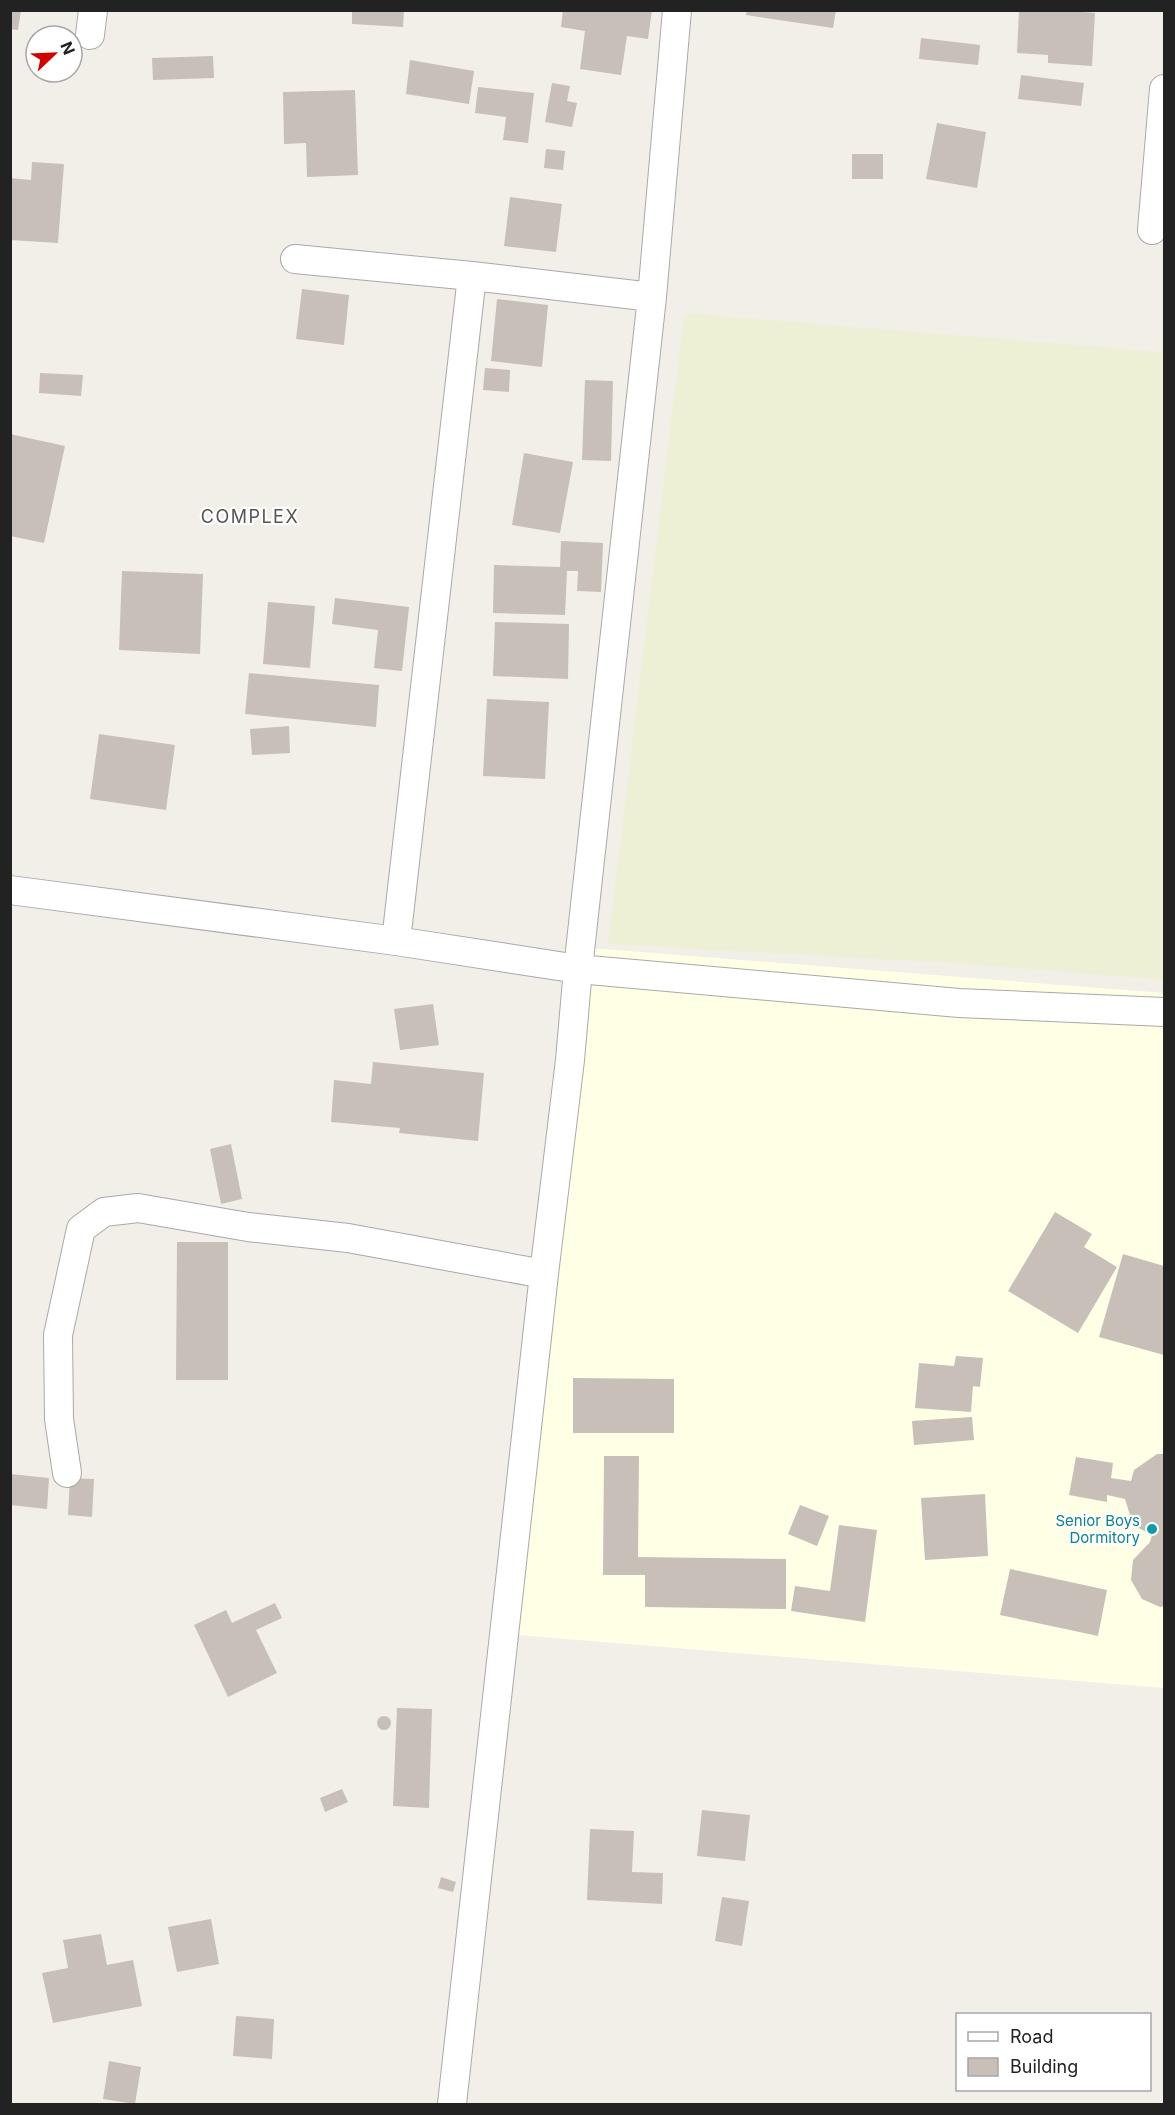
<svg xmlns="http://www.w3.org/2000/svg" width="1175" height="2115" viewBox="0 0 1175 2115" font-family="Inter,sans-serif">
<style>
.education{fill:#ffffe5}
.farmland{fill:#eef0d5}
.building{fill:#c7bfb8}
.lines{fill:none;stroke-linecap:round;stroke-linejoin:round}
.minor-casing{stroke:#a9a9a9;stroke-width:30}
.minor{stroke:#fff;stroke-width:28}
.culture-dot{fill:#0f9aa8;stroke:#fff;stroke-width:2}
.labels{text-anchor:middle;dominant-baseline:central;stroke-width:4.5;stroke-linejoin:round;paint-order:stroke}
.culture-label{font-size:15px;fill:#0d838f;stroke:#fff;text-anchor:end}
.quarter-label{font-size:18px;letter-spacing:1.5px;fill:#555;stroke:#fff}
</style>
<rect width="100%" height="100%" fill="#f2efe9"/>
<path class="education" d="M590,948L1164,993V1688L517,1635Z"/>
<path class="farmland" d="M684,313L1164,352V980L968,964L608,944Z"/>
<path class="building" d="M10,10H21L18,30L10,29Z
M352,10H404L403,27L352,24Z
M563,10H652L648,39L627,36L621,75L580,69L585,31L561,27Z
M747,10H836L833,28L746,15Z
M1019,10H1060L1095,13L1092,66L1048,63V55L1017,53Z
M921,38L980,45L978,65L919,59Z
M213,56L214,78L153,80L152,58Z
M410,60L474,71L469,104L406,94Z
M1021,75L1084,83L1081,106L1018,99Z
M552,83L570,86L567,101L577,103L572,127L545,122Z
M478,87L534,93L528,143L503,140L506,117L475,113Z
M355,90L358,175L307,177L306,143L284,144L283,92Z
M937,123L986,132L977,188L926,179Z
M546,149L565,151L563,170L544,168Z
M852,154H883V179H852Z
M32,162L64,164L58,243L10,240V178L31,180Z
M510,197L562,204L556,252L504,246Z
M302,289L349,295L344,345L296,339Z
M497,299L548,305L542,367L491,361Z
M485,368L510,370L509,392L483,390Z
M40,373L83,375L81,396L39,393Z
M585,380L613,381L611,461L582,460Z
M10,434L65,446L44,543L10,536Z
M524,453L573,462L560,533L512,525Z
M561,541L603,543L601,592L577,591L578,571H567L565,615L493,613L494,565L560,567Z
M122,571L203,574L200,654L119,650Z
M335,598L409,607L402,671L374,668L378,630L332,624Z
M268,602L315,606L310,668L263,664Z
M495,622L569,624L568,679L493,676Z
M249,673L379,685L376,727L245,714Z
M487,699L549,702L545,779L483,776Z
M289,726L290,753L252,755L250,729Z
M99,734L175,745L166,810L90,799Z
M433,1004L439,1045L400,1050L394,1009Z
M373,1062L484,1073L478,1141L399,1133L400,1128L331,1122L334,1080L371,1084Z
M231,1144L242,1199L221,1204L210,1149Z
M1055,1212L1092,1234L1084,1247L1117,1267L1078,1333L1008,1291Z
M177,1242H228V1380H176Z
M1123,1254L1164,1266V1355L1099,1337Z
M956,1356L983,1358L980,1387L973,1386L971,1412L915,1408L919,1363L954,1366Z
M573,1378L674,1379V1433H573Z
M972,1417L974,1440L914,1445L912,1421Z
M1157,1454H1164V1606L1160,1607L1142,1599L1131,1580L1133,1560L1150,1542L1152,1535L1133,1525L1125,1499L1107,1495V1502L1069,1495L1076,1457L1113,1463L1111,1478L1131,1481L1134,1470Z
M604,1456H639L638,1557L786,1559V1609L645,1607V1575H603Z
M10,1474L49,1478L47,1509L10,1505Z
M70,1478L94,1479L92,1517L68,1515Z
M985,1494L988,1556L925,1560L921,1498Z
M800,1505L829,1516L817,1546L788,1534Z
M839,1525L877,1530L865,1622L791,1611L795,1586L830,1591Z
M1010,1569L1107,1590L1098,1636L1000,1615Z
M275,1603L282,1618L256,1630L277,1673L228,1697L194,1625L226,1610L232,1623Z
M397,1708L432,1709L429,1808L393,1806Z
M377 1723a7 7 0 1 1 14 0a7 7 0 1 1-14 0Z
M342,1789L348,1802L325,1812L320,1798Z
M702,1810L750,1815L745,1861L697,1856Z
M590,1829L634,1831L632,1872L663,1873L662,1904L587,1900Z
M441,1877L456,1882L453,1892L438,1888Z
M722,1897L749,1901L742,1946L715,1941Z
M211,1919L219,1964L177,1972L168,1927Z
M101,1934L107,1965L133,1960L142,2006L53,2023L42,1973L68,1968L63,1940Z
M236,2016L274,2019L272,2059L233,2056Z
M109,2061L141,2067L135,2104L103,2099Z"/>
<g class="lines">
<g class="minor-casing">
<path id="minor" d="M90,35L93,10
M1152,230L1164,89
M295,259L472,276L652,297
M10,890L396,941L578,969L959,1003L1164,1012
M396,941L472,276
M67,1473L59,1419L58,1335L81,1229L104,1212L138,1208L248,1227L348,1238L544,1274
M452,2104L544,1274L570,1060L578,969L652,297L677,10"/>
</g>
<use href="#minor" class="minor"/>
</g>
<circle class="culture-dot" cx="1152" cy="1529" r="6"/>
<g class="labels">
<g class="culture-label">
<text x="1140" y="1520">Senior Boys<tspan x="1140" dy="17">Dormitory</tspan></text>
</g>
<g class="quarter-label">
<text x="250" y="516">COMPLEX</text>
</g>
</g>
<rect width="1175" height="2115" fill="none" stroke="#222222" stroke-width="24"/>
<rect x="956" y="2013" width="195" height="78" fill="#ffffff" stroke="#a7a7a7" stroke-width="1.5"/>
<rect x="968" y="2032" width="30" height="9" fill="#ffffff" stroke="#a7a7a7" stroke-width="1.5"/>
<text x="1010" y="2043" font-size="18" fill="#222222">Road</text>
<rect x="968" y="2058" width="30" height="18" fill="#c7bfb8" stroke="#a7a7a7" stroke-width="1.5"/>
<text x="1010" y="2073" font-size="18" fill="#222222">Building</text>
<g transform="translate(54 54) rotate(67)"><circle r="28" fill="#ffffff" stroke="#a7a7a7" stroke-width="1.5"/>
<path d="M0-4.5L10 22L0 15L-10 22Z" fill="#d40000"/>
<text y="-9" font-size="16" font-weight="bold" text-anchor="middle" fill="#222222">N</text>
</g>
</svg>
